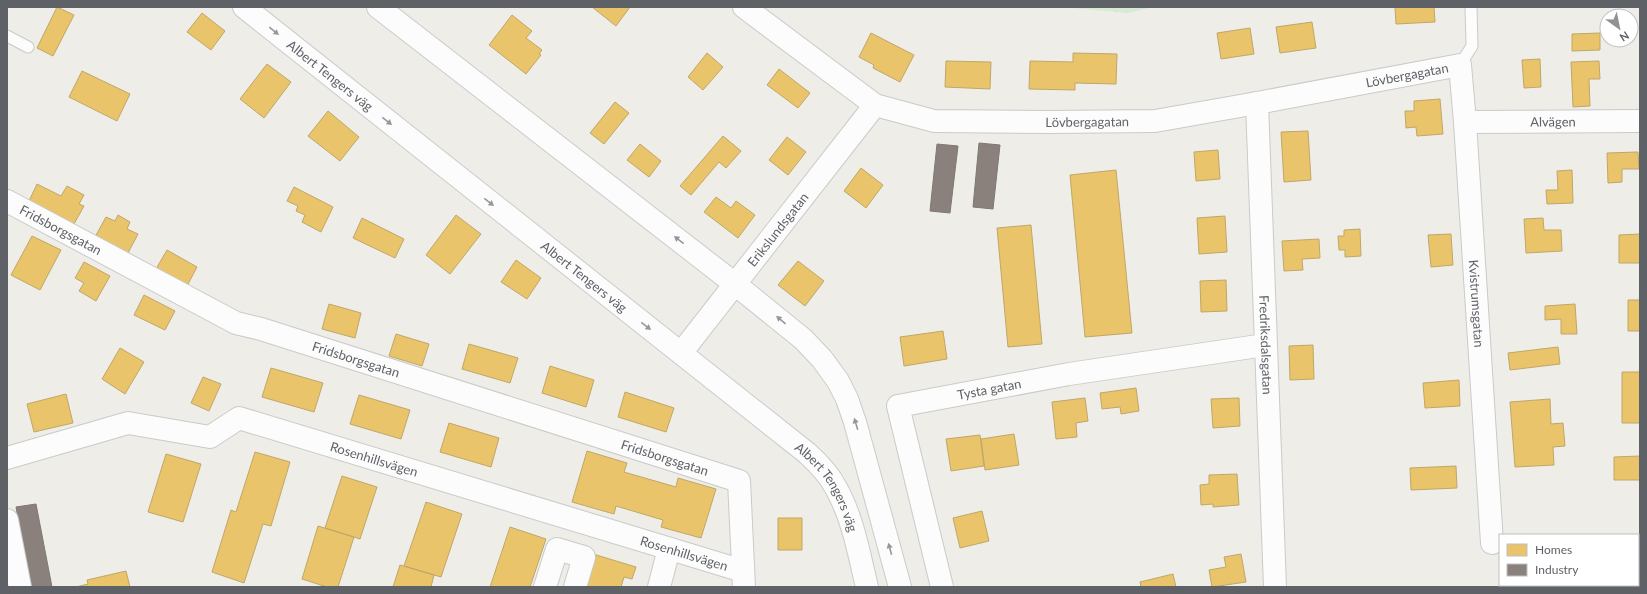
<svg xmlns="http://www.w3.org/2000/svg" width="1647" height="594" viewBox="0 0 1647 594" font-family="Lato,sans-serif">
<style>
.forest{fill:url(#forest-firs)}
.homes{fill:#e9c46a;stroke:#bfa769}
.industry{fill:#8a817c;stroke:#7d7876}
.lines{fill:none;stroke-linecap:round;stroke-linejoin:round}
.service-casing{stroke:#cacac9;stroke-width:13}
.minor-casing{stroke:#cacac9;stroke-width:24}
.secondary-casing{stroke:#cbcbca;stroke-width:24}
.service{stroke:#fcfcfc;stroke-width:11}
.minor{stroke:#fcfcfc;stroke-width:22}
.secondary{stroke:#fcfcfc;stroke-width:22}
.oneway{fill:#95989b}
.labels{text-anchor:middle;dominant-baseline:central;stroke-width:4;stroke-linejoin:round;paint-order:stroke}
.street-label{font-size:13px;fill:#5e6267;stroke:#fff}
</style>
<defs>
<pattern id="forest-firs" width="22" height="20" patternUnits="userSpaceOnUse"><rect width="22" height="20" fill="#d7ead4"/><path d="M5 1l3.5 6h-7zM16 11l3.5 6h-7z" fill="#b2c1b0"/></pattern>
</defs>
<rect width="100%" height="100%" fill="#eeede8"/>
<path class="forest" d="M1062,7H1153L1128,13Z"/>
<path class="homes" d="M57,7L74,15L53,56L37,48Z
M592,7H630L616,26Z
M1395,7H1434L1435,22L1396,24Z
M202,13L225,31L211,50L187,32Z
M512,15L532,31L526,38L542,50L539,54L541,55L526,74L489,45Z
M1312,22L1316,48L1280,53L1276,27Z
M1250,28L1254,54L1221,59L1217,33Z
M871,33L914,55L900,82L873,68L874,65L859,57Z
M1600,33V50L1572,51V34Z
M707,53L723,67L703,90L688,77Z
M1073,53L1117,54L1116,84L1075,83V90L1029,89L1030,61L1073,62Z
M1540,59L1541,87L1524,88L1522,60Z
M946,61L991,62L990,89L945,87Z
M1599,61L1600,79H1589L1590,106L1573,107L1571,62Z
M267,64L291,82L264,118L240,99Z
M779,69L810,93L798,108L767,85Z
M82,71L130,94L117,121L69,97Z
M1440,99L1443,134L1417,136L1416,127L1406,128L1405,111H1414V101Z
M615,102L629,113L604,144L590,133Z
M328,111L359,137L340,161L308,136Z
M1308,131L1311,180L1284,182L1281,132Z
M723,136L741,151L726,168L719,162L691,195L680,186Z
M787,137L806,152L788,175L769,160Z
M640,144L661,161L649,177L627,160Z
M1218,150L1220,179L1196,181L1194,152Z
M1638,152L1639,169H1622V182L1608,183L1607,153Z
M861,168L883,185L866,208L844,191Z
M1116,170L1132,333L1085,337L1070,175Z
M1572,170L1573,203L1547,204L1546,190H1558L1557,171Z
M37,184L61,196L67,186L84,195L79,204L84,206L74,224L29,201Z
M294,187L333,207L321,232L302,222L305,215L296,211L298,206L287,201Z
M716,197L731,208L736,201L755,215L738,238L704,212Z
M118,215L130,222L127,229L138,234L128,253L95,237L106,217L115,221Z
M456,215L481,234L450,274L426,255Z
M1225,216L1227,252L1199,254L1197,218Z
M362,218L404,239L395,258L353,238Z
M1543,218L1544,230H1561L1562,251L1526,253L1524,219Z
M1031,225L1042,344L1008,347L997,228Z
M1360,229L1361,256L1345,257V250H1339L1338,236H1344V230Z
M1451,234L1453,265L1431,267L1428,235Z
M1640,234V263H1619V235Z
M32,236L61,250L40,290L11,275Z
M1319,239L1320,258L1302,259L1303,270L1284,271L1282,241Z
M167,250L197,267L187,286L156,269Z
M516,260L541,278L527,299L501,282Z
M798,261L824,281L805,306L778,285Z
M84,262L110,276L96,301L79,291L84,283L75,278Z
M1226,280L1227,311L1201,312L1200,281Z
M144,295L175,311L165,330L134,315Z
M1628,300H1640V331H1628Z
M329,304L361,313L355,338L322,329Z
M1575,304L1577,334H1561V319L1545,320V306Z
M943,331L947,359L904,366L900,337Z
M396,334L429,344L422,366L389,356Z
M469,344L518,358L510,383L462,369Z
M1313,345L1314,379L1290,380L1289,346Z
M1558,347L1560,364L1510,370L1508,353Z
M120,348L144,362L125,394L102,379Z
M550,366L594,380L586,407L542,393Z
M271,368L323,383L314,412L262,397Z
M1622,372H1640V423H1622Z
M203,377L221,384L209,411L191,403Z
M1459,380L1460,406L1425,408L1423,383Z
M1136,388L1139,411L1121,414L1120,407L1102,409L1100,393Z
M625,392L674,408L666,432L618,417Z
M66,394L73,423L34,432L27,404Z
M359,395L410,410L401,439L350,424Z
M1085,398L1088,421L1076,423L1077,437L1056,439L1052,402Z
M1239,398L1240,426L1213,428L1211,399Z
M1550,399L1551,424L1563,423L1565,446L1553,447L1554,465L1515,467L1510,402Z
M449,423L499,438L491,467L440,452Z
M1014,434L1019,465L985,470L981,439Z
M980,435L984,466L951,471L946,439Z
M587,451L627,463L624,472L676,487L678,478L716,489L701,538L661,527L663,520L616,506L614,514L572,502Z
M255,452L290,462L271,526L263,524L244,583L212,572L231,510L236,512Z
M166,454L201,464L183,522L148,512Z
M1640,456V480H1614V457Z
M1456,466L1457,488L1411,490L1410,468Z
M1237,474L1239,505L1213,507V504L1201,505L1200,485L1209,484V475Z
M342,476L377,487L360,539L325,528Z
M426,502L462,514L441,577L404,566Z
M982,511L989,541L960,548L953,518Z
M778,518H802V550H778Z
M318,526L354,537L338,587H327L302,579Z
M510,527L546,539L530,587H490Z
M593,554L636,567L632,579L624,577L621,587H584Z
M1241,554L1246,582L1212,587L1209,570L1226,567L1224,557Z
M400,565L434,575L431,587H393Z
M126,571L130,587H76L88,584L87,580Z
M1173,574L1176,587H1141L1140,582Z"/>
<path class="industry" d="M979,143L1000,145L993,209L973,207Z
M937,144L958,146L950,213L930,211Z
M36,504L52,587H31L16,507Z"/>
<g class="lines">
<g class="service-casing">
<path id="service" d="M7,36L28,47
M1460,65L1472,46L1471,7
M1588,585L1589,587"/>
</g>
<g class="minor-casing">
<g id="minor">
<path id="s1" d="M744,7L875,105L934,121L1050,122L1155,121L1257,103L1460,65L1465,122L1492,543"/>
<path id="s2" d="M1257,103L1275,587"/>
<path id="s3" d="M1465,122L1640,121"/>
<path id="s4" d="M7,201L236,323L261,329L739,481L744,587"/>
<path id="s5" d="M681,353L875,105"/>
<path id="s6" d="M7,458L128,423L210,437L239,418L743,571"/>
<path d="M7,520L20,587"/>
<path d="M545,587L557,549L584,557L575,587"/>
<path d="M659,587L669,549"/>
<path id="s7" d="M942,587L898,406L1069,374L1265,345"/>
</g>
</g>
<g class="secondary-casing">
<g id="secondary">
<path id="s8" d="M244,7L807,453C818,463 829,474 836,488C853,518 859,554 867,587"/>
<path d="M378,7L735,284L803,339L822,359L838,381L847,399L855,422L900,587"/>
<path d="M1638,560L1640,559"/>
<path d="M1530,587L1538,585"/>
</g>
</g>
<use href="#service" class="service"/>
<use href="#minor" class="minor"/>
<use href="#secondary" class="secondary"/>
</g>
<defs><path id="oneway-solid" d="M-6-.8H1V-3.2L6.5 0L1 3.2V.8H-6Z"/></defs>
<g class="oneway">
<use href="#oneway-solid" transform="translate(274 31) rotate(39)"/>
<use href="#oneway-solid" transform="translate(387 121) rotate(38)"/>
<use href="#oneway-solid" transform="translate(489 202) rotate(38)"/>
<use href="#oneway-solid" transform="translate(679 240) rotate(-142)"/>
<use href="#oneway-solid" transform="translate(781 320) rotate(-140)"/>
<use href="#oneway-solid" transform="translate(646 326) rotate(38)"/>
<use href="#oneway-solid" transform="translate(856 424) rotate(-107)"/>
<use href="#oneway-solid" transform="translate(890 549) rotate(-105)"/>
</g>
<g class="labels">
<g class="street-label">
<text stroke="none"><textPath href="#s1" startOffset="702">Lövbergagatan</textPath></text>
<text stroke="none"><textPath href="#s8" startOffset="110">Albert Tengers väg</textPath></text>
<text stroke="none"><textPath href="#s1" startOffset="378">Lövbergagatan</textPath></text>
<text stroke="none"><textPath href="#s3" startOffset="88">Alvägen</textPath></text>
<text stroke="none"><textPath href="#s4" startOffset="61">Fridsborgsgatan</textPath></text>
<text stroke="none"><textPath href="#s5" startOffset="157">Erikslundsgatan</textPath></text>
<text stroke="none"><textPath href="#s8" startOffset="434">Albert Tengers väg</textPath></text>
<text stroke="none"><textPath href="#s1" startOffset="995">Kvistrumsgatan</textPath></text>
<text stroke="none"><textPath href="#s2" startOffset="242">Fredriksdalsgatan</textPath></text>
<text stroke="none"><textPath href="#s4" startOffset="385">Fridsborgsgatan</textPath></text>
<text stroke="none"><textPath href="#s7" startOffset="279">Tysta gatan</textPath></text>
<text stroke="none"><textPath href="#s4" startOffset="709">Fridsborgsgatan</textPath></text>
<text stroke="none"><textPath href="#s6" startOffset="385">Rosenhillsvägen</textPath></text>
<text stroke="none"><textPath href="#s8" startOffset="758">Albert Tengers väg</textPath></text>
<text stroke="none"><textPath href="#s6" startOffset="709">Rosenhillsvägen</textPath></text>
</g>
</g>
<rect width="1647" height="594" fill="none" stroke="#5e6267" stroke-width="16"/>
<rect x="1499" y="534" width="140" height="52" fill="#ffffff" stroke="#bfc0c2"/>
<rect x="1507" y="544" width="20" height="12" fill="#e9c46a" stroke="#bfc0c2"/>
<text x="1535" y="554" font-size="12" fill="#5e6267">Homes</text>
<rect x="1507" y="564" width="20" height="12" fill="#8a817c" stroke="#bfc0c2"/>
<text x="1535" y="574" font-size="12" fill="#5e6267">Industry</text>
<g transform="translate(1619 28) rotate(147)"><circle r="19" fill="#ffffff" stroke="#bfc0c2"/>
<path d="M0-3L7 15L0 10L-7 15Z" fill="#909394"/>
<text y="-6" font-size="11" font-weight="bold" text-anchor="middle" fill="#5e6267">N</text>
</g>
</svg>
